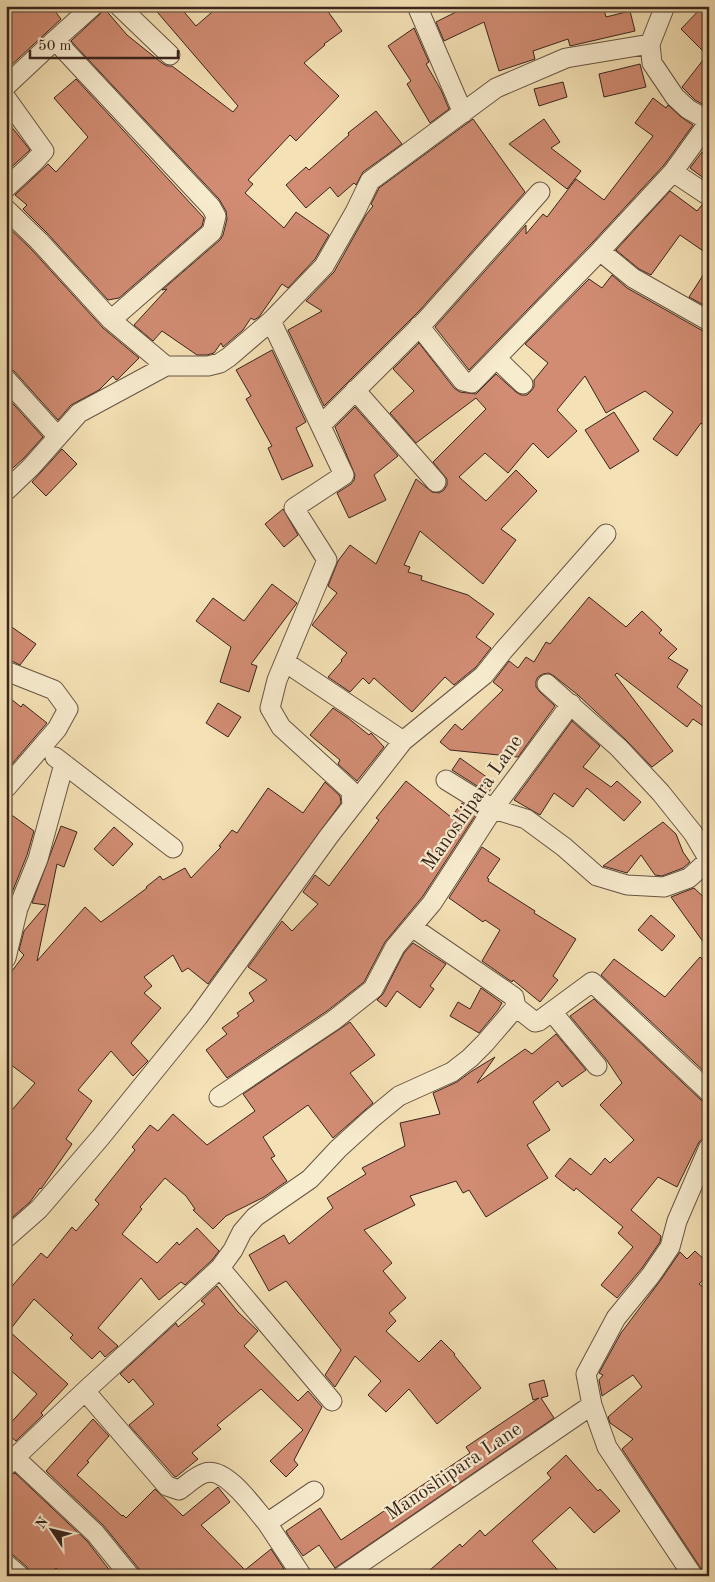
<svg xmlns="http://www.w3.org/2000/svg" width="715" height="1582" viewBox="0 0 715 1582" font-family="'Old Standard TT',serif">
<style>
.building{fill:#d18c73;stroke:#39251d}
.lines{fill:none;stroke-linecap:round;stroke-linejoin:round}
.minor-casing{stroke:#685443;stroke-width:21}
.minor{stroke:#f8eccf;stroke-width:19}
.labels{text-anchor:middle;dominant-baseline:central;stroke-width:4.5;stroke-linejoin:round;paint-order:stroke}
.street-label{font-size:20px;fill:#39251d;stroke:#f8eccf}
</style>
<rect width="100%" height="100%" fill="#f4e1b5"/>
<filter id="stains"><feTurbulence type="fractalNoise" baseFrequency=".004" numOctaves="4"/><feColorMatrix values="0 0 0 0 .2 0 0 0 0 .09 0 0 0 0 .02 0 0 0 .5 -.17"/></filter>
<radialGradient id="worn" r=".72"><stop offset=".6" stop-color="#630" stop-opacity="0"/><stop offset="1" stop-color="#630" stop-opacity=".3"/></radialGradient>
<path class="building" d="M6,6H51L61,19L6,70Z
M152,6H179L196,26L219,6H324L342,31L324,44L325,45L304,63L339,96L296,141L290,135L248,180L253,184L245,193L284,228L296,212L329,235L315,259L288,288L282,284L259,317L254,320L251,318L243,330L223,347L221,343L214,353L207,355H197L162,331L153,341L134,325L167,289L162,290L220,240L223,235L227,219L226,211L219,199L71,41L100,14L104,8L127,35L162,63L167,66H172L233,112L238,106Z
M468,6H603L606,17L630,11L635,31L570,46L568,39L533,51L535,59L499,71L484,22L444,41L436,22Z
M703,6H709V108L695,100L682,87L707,55L681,29Z
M414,28L429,62L426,64L441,90L449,109L430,123L407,84L411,81L388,46Z
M640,64L646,87L604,97L599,74Z
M76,79L204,218L202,226L119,298L108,300L47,233L23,209L27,205L15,195L48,164L56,172L88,137L54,98Z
M563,82L567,97L539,106L534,89Z
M653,98L666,108L668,105L681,117L693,125L664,165L592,243L469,370L435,327L526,225V234L543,214L547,217L576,179L604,200L653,136L635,123Z
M376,111L402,144L363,172L356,185L354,183L338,197L330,187L306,208L286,185L306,167L309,170L349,135L348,133Z
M473,119L525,192L419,311L324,406L288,330L322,311L306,301L334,272L366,215L373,206L371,204L379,188Z
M544,119L560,142L551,148L581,171L567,189L509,144Z
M6,120L30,150L6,172Z
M702,152L709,157V182L690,168Z
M670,191L697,211L702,205L709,207V255L680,235L651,275L639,269L616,250Z
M6,225L31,249L103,328L139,358L118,379L116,380L113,376L99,390L71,405L58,420L14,371L6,368Z
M709,266V308L689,297Z
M612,275L627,288L703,331L709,332V428L701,423L677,456L653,439L673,412L645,391L606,413L585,376L557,410L577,431L548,458L533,443L508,473L485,453L459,477L486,501L516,470L537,491L501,529L516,540L483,584L420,531L404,565L410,567L408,572L422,576L421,580L468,595L494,614L476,637L491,648L476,667L454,685L445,677L412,712L374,678L369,684L363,678L350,692L328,677L342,661L341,660L347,653L312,625L337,593L328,586L338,561L350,545L376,564L416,479L432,492L439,493L444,490L447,485V479L433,462L486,409L476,398L416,443L390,413L414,391L393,369L419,343L454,388L460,392L476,394L496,374L516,392L521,395H527L531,391L534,387V380L548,363L525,344L589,279L602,288Z
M272,350L306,422L296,428L313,466L282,480L268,448L272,446L246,399L251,396L236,370Z
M6,396L43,437L23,459L6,474Z
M355,407L398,456L374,475L386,500L349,518L337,493L351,484L354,480L355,475L335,427Z
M614,412L639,451L610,469L585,430Z
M62,449L77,464L46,496L32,482Z
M283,509L298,535L284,547L265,524Z
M272,584L297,603L251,664L257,666L249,692L220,682L231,647L196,621L213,598L244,621Z
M589,597L626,627L642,611L662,630L659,633L677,649L668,658L688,670L677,687L709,712V730L693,719L687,727L617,673L615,675L673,751L652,767L626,740L578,695L554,676L549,673L543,674L538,677L536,681V687L540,692L555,706L518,757L450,750L440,742L455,724L462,730L503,690L493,682L509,661L518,668L526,657L534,662L546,642L550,644Z
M6,623L36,644L20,665L6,658Z
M6,695L21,707L23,704L47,723L6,771Z
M218,703L241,717L228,737L206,723Z
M333,708L348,718L369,735L371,733L384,747L357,781L338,764L340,760L310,735Z
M572,721L600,746L583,767L611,787L617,781L641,802L624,821L587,788L573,807L554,793L540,815L514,800Z
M460,758L495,783L488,793L452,770Z
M406,781L451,817L462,803L477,813L423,896L385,942L364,982L327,1011L227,1078L206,1050L227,1034L222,1028L239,1016L237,1013L254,1001L249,993L267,980L248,967L282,921L292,931L318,904L303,892L315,875L329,886L379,820L376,818Z
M325,782L340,796L341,803L208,984L188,968L182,972L173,955L144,977L152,986L144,993L161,1008L131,1043L148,1061L133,1076L111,1051L78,1090L92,1101L66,1139L72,1144L41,1189L40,1188L30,1202L6,1223V1117L35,1083L6,1061V979L24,955L19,950L24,931L46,905L32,903L61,826L77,832L64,867L57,864L37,961L85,907L101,922L147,888L146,887L160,876L163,880L185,868L191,878L221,847L219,846L232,830L237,833L268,788L303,813Z
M6,811L34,831L27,855L11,895L6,892Z
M663,822L676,834L683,852L690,862L683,868L662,876L655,875L641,855L627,873L603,866Z
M114,827L133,844L113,866L94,849Z
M482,847L500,859L487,878L489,879L488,881L535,911L534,913L576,939L553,976L558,980L540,1002L513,980L512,982L482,961L500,930L485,920L483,922L449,898Z
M694,888L709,902V950L671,897Z
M651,915L675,936L662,951L638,930Z
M413,943L446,964L430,986L434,989L420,1008L397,991L386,1007L377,1000L383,994L404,953Z
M700,957L709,964V1076L601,975L614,959L665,997Z
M481,988L502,1003L498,1010L479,1033L450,1016L458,1002L470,1009Z
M594,999L701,1100L709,1105V1135L699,1142L677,1187L658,1177L631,1210L661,1236L660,1242L642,1268L617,1298L601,1285L633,1247L618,1233L623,1227L576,1188L574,1191L555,1176L570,1158L591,1175L605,1158L610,1163L634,1140L600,1105L622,1083L606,1059L570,1016Z
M350,1022L375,1055L350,1073L373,1103L333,1138L308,1105L263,1137L275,1156L271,1158L287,1181L264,1197L226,1216L213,1229L193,1210L195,1209L186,1196L165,1178L140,1207L142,1209L122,1234L157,1263L177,1242L179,1245L197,1228L219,1251L212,1260L185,1285L181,1282L159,1300L141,1278L98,1328L118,1346L105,1357L100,1351L92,1359L70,1338L73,1335L34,1299L9,1331L68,1384L41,1413L43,1415L16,1441L6,1433V1428L37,1394L6,1366V1293L41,1253L47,1258L72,1227L76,1231L99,1204L95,1200L135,1150L132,1147L150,1125L158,1131L173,1114L207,1145L255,1111L243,1094Z
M556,1034L586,1070L562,1087L558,1081L533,1102L550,1130L527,1145L548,1178L486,1217L469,1190L463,1193L456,1181L410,1196L415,1205L364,1230L392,1263L383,1271L406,1298L389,1313L396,1321L386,1331L419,1362L441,1340L455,1354L454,1355L481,1388L437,1424L409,1389L386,1412L368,1395L381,1381L355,1356L335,1387L325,1375L341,1350L286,1281L269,1291L249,1255L284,1235L289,1244L333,1208L327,1198L366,1174L362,1168L405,1146L400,1123L440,1114L433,1093L457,1082L472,1071L495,1057L477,1083L525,1049L532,1054Z
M695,1251L709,1264V1274L699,1284L709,1291V1576H704L702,1570L622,1449L633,1439L610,1423L608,1417L642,1387L633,1375L602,1396L599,1380L603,1375L599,1373L621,1333L660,1281L680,1252L687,1259Z
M217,1286L238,1312L258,1331L244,1346L298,1401L308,1391L322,1407L294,1460L298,1465L286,1477L270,1461L303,1430L261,1389L217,1425L221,1429L192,1453L198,1459L176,1477L174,1476L129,1425L154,1404L133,1379L129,1383L120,1374L176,1323L178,1327L205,1304L201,1301Z
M544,1380L548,1396L541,1398L554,1418L335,1568L319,1545L303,1556L288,1535L286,1531L320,1508L341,1540L470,1453L466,1447L539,1398L533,1400L529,1384Z
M93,1419L109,1436L87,1461L89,1462L77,1475L122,1516L123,1515L126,1518L155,1489L183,1516L218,1487L230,1502L201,1525L245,1570L271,1549L284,1569L276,1576H141L139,1569L104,1526L46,1471Z
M566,1455L598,1491L600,1489L620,1511L594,1533L570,1507L532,1541L563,1576H423L460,1544L462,1547L480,1530L485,1536L551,1478L547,1473Z
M15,1473L87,1541L114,1576H64L56,1568L49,1576H31L27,1567L13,1555L6,1553V1477Z"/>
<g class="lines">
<g class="minor-casing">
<path id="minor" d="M93,6L55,40L211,207L216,216L212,232L111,320
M119,6L170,55
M417,6L463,113
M665,6L650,44L652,63L675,97L688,109L709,121
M6,86L55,40
M6,98L44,151L33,163L6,188
M673,172L709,196
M6,209L39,241L111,320L166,366
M600,251L633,278L709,321
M271,321L344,475L294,508L327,560L277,680L270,708L281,727L350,790L351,793L352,805
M419,326L463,381L472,383L600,251L673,172L709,122
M496,358L523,384
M6,379L58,437
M355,390L436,482
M321,425L427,319L540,192
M6,491L31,467L79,413L166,366H208L220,363L229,357L271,321L324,266L355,212L370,181L496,88L566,58L650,44
M285,662L403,741
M6,671L54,690L68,709L57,729L6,788
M547,684L619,748L661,793L693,833L709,860
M55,757L173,848
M446,780L493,809L526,819L564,847L597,876L627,885L664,887L689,878L709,860
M6,921L19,906L38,859L64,764
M412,927L514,997L516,1007
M6,958L18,908
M516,1007L535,1022L539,1021L592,982L709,1092
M552,1012L597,1066
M219,1097L334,1020L373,989L395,947L432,903L493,809L571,704
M6,1238L39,1209L100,1138L198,1017L329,836L403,741L484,675L503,651L606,534
M220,1268L332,1401
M85,1391L167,1486L179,1490C187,1485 195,1476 205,1473C226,1466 255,1509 267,1523
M15,1458L95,1533L130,1576
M6,1466L85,1391L220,1268L233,1250L242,1232L255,1217L310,1179L338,1149L371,1119L399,1096L452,1072L470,1058L485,1043L516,1007
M6,1564L20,1576
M302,1576L267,1523L314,1491
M342,1576L592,1405
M693,1576L607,1447L592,1405L586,1374L616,1318L651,1275L670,1247L677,1221L709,1147"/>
</g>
<use href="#minor" class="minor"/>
</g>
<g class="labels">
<g class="street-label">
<text transform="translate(473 803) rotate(-55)">Manoshipara Lane</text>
<text transform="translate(454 1472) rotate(-34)">Manoshipara Lane</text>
</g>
</g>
<rect width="715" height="1582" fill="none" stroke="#f4e1b5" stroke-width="25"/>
<rect x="8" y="8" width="700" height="1567" fill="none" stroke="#39251d" stroke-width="2.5"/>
<rect x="12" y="12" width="690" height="1557" fill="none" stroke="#39251d"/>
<g transform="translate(52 1530) rotate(305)" stroke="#f8eccf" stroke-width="4" paint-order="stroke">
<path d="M0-4L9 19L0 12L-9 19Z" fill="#39251d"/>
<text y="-8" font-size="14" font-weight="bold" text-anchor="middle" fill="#39251d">N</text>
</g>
<path d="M30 50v8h148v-8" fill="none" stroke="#39251d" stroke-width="2.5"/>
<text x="38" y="50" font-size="15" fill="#39251d" stroke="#f8eccf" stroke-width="4" paint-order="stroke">50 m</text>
<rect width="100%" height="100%" filter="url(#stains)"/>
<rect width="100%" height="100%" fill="url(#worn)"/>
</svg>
